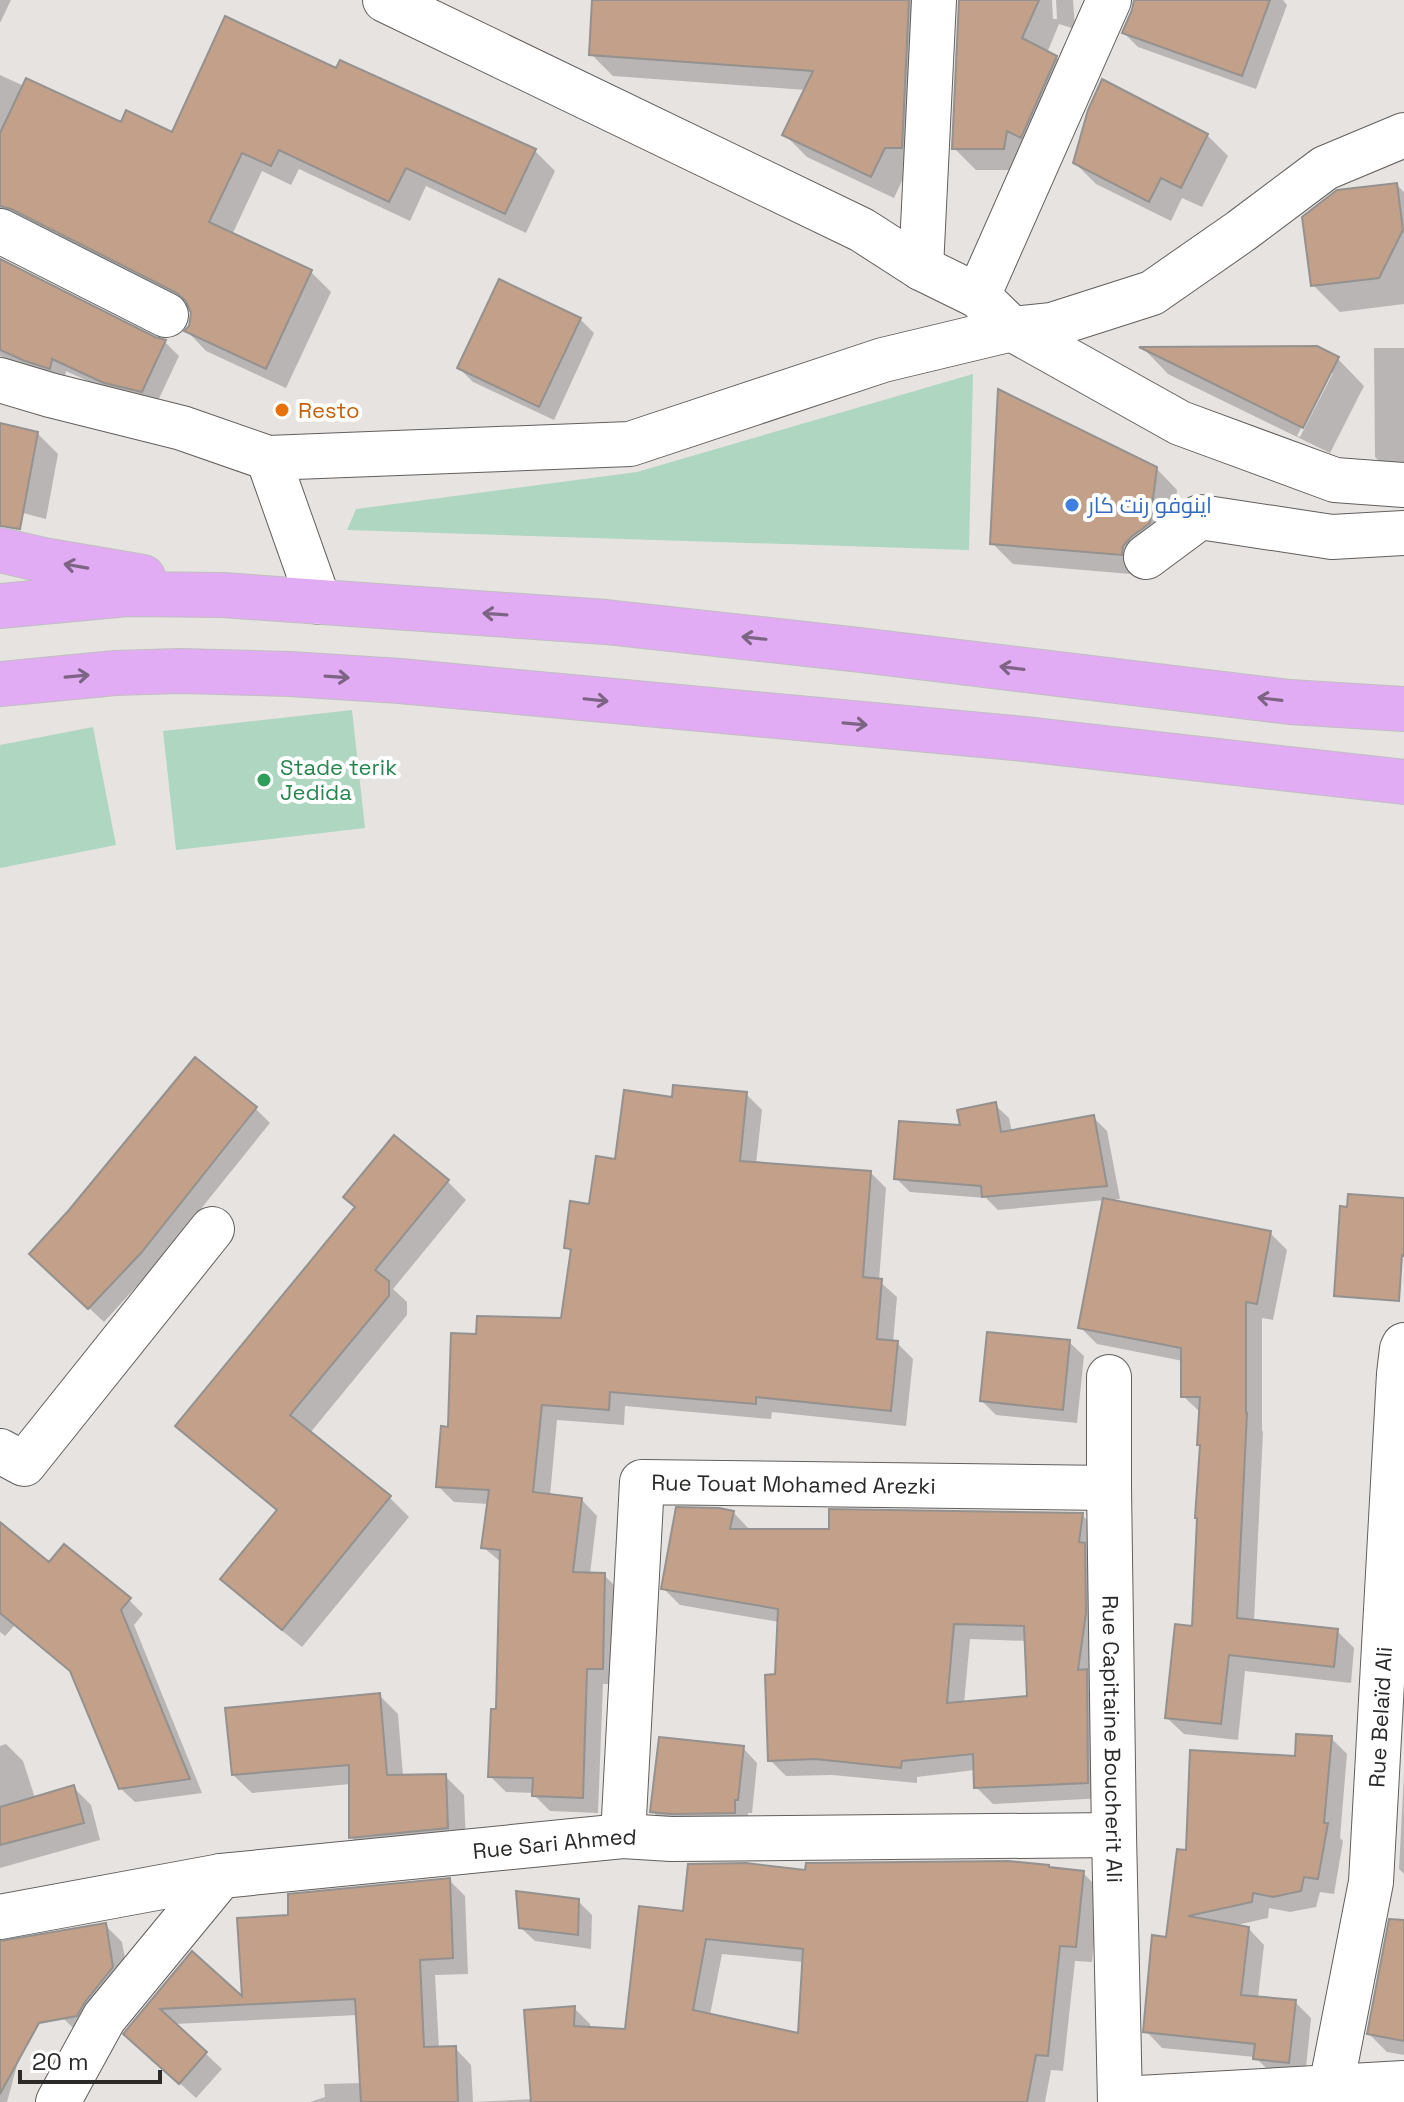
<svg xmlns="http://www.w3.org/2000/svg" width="1404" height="2102" viewBox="0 0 1404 2102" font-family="'Space Grotesk',Cairo,sans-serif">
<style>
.green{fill:#aed6c1}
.shadow{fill:#0003;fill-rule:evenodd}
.building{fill:#c2a08a;stroke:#94918f;stroke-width:2;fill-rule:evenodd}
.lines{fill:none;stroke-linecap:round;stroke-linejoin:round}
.minor-casing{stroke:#625f5d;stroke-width:46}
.highway-casing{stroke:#bfbfbf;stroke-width:46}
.minor{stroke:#fff;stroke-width:44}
.highway{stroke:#e2acf5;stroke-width:44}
.oneway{stroke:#7d6485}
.food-dot{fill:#e8710a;stroke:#fff;stroke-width:3}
.shop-dot{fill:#3f7fe0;stroke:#fff;stroke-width:3}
.leisure-dot{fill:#2e9e5b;stroke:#fff;stroke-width:3}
.labels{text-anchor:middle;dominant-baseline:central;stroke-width:8;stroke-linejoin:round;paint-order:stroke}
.food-label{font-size:22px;fill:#c56008;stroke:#fff;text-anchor:start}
.shop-label{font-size:22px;fill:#366cbe;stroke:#fff;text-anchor:start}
.leisure-label{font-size:22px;fill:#27864d;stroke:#fff;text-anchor:start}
.street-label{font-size:22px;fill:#2b2a29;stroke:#fff}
</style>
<rect width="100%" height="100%" fill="#e7e3e1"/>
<path class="green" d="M973,374L969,550L347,530L356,509L637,472Z
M352,710L365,828L176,850L163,731Z
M93,727L116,845L0,868V745Z"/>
<path class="shadow" d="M0,0H11L0,23Z
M594,0H944L907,170L894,198L807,157L785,135L806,90L613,76L591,54Z
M961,0H1052L1053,19H1057L1056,0H1073L1075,29L1059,24L1047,53L1056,57L1078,79L1026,170H976L954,148Z
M1136,0H1283L1287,5L1256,89L1138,47L1124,33Z
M337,71L535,151L555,171L526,233L426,186L410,221L299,169L291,185L262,171L232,235L311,272L331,292L286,388L206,351L187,331L190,326L193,313L191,308L0,213V75L24,86L122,124L172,134Z
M1207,135L1228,156L1202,207L1182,198L1171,221L1096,184L1075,163Z
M1397,185L1404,192V304L1340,312L1313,285Z
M0,261L154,339L165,342L179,356L156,405L121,396L66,371L64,382L41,375L0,356Z
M580,319L594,333L554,420L473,382L459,368Z
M1374,348H1404V484H1402L1375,457Z
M1144,349L1338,359L1364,386L1330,453L1168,374ZM1329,373H1333L1300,437L1297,436Z
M0,425L37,433L58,454L46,519L0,507Z
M1156,468L1177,490L1171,544L1142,575L1013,564L992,543Z
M196,1060L256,1109L270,1123L154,1267L104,1322L46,1268L71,1212Z
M746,1094L762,1110L756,1164L870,1172L886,1188L879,1281L897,1297L893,1343H897L913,1359L906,1426L772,1412L771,1419L625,1406L624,1425L557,1420L550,1496L582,1500L597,1516L590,1574L604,1575L620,1591L618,1684H603L598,1813L550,1811L534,1795V1793L506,1792L490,1776L498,1712L502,1563L483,1547L489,1504L454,1502L438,1486L450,1429L478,1337L563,1320L572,1253L566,1247L617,1161L674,1099Z
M995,1105L1009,1118L1012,1132L1094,1118L1107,1131L1120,1199L1107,1200L1270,1233L1287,1250L1273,1320L1262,1318V1430L1263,1432L1254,1622L1337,1631L1354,1648L1351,1683L1245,1671L1238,1740L1184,1734L1167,1718L1194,1629L1202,1447L1199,1444L1201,1413L1183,1396V1361L1097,1344L1080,1327L1105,1200L998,1210L986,1198L910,1192L896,1178Z
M447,1181L466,1200L393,1289L407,1302V1315L310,1433L390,1498L409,1517L302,1647L242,1598L223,1579L278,1512L197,1445L178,1426L356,1208Z
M1069,1342L1084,1356L1077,1423L996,1415L982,1401Z
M733,1512L749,1529L748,1531H831L1082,1515L1098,1531L1104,1798L993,1804L976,1787L975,1770L917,1777V1783L832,1775L786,1776L770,1760L779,1622L680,1605L664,1589ZM970,1639L1027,1641L1029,1698L964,1704Z
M0,1525L49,1565L129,1600L143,1614L134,1625L202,1793L135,1802L120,1788L74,1674L15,1625L5,1636L0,1632Z
M379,1695L398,1714L403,1776H445L464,1795L466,1846L370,1856L351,1837V1784L252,1793L233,1775Z
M1331,1738L1347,1754L1340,1838L1343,1841L1334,1894L1320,1892L1316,1907L1290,1912L1269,1908L1268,1918L1232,1926L1248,1928L1264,1945L1258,1998L1295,2002L1311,2018L1305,2078L1272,2074L1255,2057L1162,2048L1146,2031L1188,1853L1297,1758Z
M6,1744L23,1761L35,1798L73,1787L91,1805L100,1840L0,1868V1746Z
M743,1748L757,1763L752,1813H748V1827L667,1825L652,1811Z
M1404,1774V1874L1399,1869Z
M1051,1870L1083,1873L1099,1889L1092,1962L1075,1961L1063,2071L1051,2070L1045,2102H310L325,2097L324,2084L362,2083L358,2015L174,2024L222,2069L196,2098L126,2034L192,1954L245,2001L290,1917L449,1880L465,1896L468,1974L435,1975L439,2049L455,2048L471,2065L473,2102L533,2099L574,2008L590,2024V2029L627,2031L685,1914L807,1872ZM722,1954L804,1962L800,2035L710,2015Z
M578,1901L592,1915L591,1949L535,1941L520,1927Z
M105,1925L122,1942L130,1985L80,2035L63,2018L42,1973L7,2102H0V1943Z
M1404,1955V2055L1387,2052L1369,2034Z"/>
<path class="building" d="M592,0H909L902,148H885L871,177L782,135L813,71L589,55Z
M959,0H1039L1022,38L1057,56L1021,138L1007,131L1004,149H952Z
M1134,0H1270L1242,76L1122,33L1132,10Z
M225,16L336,68L340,60L536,149L505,214L406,168L389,202L279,150L271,166L242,153L209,222L312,270L266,369L184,331L189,326L191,313L186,301L177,293L11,209L0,206V133L26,78L121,122L126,110L172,132Z
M1102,79L1208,134L1181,188L1161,178L1149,202L1073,163L1088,110Z
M1397,183L1403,230L1379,278L1311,286L1302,217L1337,190Z
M0,259L155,337L166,340L142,392L104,383L52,359L50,369L25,361L0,350Z
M499,279L581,318L539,407L457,368Z
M1317,346L1339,357L1303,428L1139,347Z
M998,389L1157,467L1150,523L1131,537L1123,546L1122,555L990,544Z
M0,423L38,432L20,529L0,526Z
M195,1057L257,1107L141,1253L88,1309L29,1254L69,1210Z
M673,1085L747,1092L740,1161L871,1171L863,1277L882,1279L877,1339L898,1341L891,1411L756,1397V1404L610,1392L609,1410L542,1405L533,1492L582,1498L573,1572L605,1573L603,1669H587L583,1798L532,1796L533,1778L488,1777L491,1709H496L500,1550L481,1548L489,1490L436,1487L441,1426L448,1427L451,1333L476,1334L477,1316L561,1318L571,1249L564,1248L570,1201L589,1204L596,1156L615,1159L624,1090L672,1097Z
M996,1102L1001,1132L1094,1115L1107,1186L982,1197L981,1186L894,1179L899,1121L960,1125L957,1110Z
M394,1135L449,1180L375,1270L389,1281V1296L290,1415L391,1496L282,1630L220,1579L277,1510L175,1426L355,1207L343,1197Z
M1348,1194L1404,1198V1256L1402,1255L1399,1301L1334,1296L1340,1206L1347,1207Z
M1103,1198L1271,1231L1257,1304L1246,1302V1413H1247L1237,1618L1338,1629L1334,1667L1229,1655L1221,1724L1165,1718L1175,1624L1192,1626L1197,1518H1195L1200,1445H1197L1200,1397H1181V1348L1078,1328Z
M987,1332L1070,1340L1063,1410L980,1401Z
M676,1507L719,1508L734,1511L730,1529H829V1509L1083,1513L1079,1542L1085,1543L1086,1613L1078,1670L1087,1669L1088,1783L974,1788L973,1754L902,1761L901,1768L815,1759L768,1761L765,1675L775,1674L778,1609L661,1589ZM954,1624L1024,1626L1027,1696L947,1703Z
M0,1522L49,1562L64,1544L131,1598L121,1610L190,1779L119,1789L70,1671L0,1613Z
M380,1693L387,1775L446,1774L448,1828L349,1838V1765L232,1775L225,1708Z
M1296,1734L1332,1736L1324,1823H1328L1318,1879L1304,1877L1301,1891L1273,1897L1253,1893L1252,1902L1188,1916L1249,1927L1241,1995L1296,2000L1289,2063L1253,2059L1255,2044L1143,2032L1152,1935L1166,1937L1177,1849L1186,1850L1190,1750L1295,1756Z
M659,1737L744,1746L738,1800H735V1813L672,1814L650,1812Z
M74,1785L84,1823L0,1845V1807Z
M1008,1861L1049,1865V1867L1084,1871L1076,1947L1060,1946L1048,2056L1036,2055L1027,2102H531L524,2010L575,2006L574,2026L625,2029L639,1906L683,1911L688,1864L746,1863L805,1870L806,1863ZM706,1939L803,1949L798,2033L693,2010Z
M450,1878L453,1958L420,1960L424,2047L456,2046L458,2102H361L355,1999L160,2009L207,2052L179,2084L123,2034L192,1951L242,1996L237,1918L288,1915V1894Z
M516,1891L579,1899L578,1935L519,1928Z
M1389,1919L1404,1920V2041L1367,2034Z
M106,1923L113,1967L85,2002L77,2016L39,2023L0,2094V1941Z"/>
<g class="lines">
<g class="minor-casing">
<g id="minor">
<path d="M385,0L862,230L921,268L978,296L1012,329L1180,423L1335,480L1404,485"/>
<path d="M0,231L166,315"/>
<path d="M921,268L934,0"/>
<path d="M978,296L1109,0"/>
<path d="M0,380L50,395L182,428L268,458"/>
<path d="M1146,557L1200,517L1332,537L1404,533"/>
<path d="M319,602L268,458L630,444L883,360L1012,329L1052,325L1152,293L1241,231L1325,168L1404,135"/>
<path id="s1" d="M1109,1377V1488L1114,1835L1120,2102"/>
<path d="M0,1451L24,1464L212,1229"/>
<path id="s2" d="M623,1836L642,1482L1109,1488"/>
<path id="s3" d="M0,1917L221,1876L623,1836L671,1839L1114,1835"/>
<path id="s4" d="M1331,2087L1371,1882L1399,1374L1402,1349L1404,1345"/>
<path d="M1121,2099L1404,2083"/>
<path d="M58,2102L104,2018L221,1876"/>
</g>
</g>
<g class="highway-casing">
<path id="highway" d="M0,550L43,560L143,577
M0,606L127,594L223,595L606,622L860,650L1290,702L1404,709
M0,684L115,673L180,671L290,674L400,681L1024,739L1404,782"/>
</g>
<use href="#minor" class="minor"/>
<use href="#highway" class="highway"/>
</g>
<defs><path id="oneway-shaft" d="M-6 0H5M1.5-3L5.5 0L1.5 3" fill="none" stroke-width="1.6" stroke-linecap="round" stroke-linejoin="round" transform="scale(2)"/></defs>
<g class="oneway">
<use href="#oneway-shaft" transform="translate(76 566) rotate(-170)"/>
<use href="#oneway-shaft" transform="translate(495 614) rotate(-176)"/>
<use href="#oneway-shaft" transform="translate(754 638) rotate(-174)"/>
<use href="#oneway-shaft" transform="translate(1012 668) rotate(-173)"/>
<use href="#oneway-shaft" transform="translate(77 676) rotate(-5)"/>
<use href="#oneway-shaft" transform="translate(337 677) rotate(4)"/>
<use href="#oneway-shaft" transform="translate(1270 699) rotate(-173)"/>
<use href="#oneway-shaft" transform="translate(596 700) rotate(6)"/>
<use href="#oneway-shaft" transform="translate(855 724) rotate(5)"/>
</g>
<circle class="food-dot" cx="282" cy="410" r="8"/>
<circle class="shop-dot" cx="1072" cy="505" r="8"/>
<circle class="leisure-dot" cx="264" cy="780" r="8"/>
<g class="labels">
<g class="food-label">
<text x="298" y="410">Resto</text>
</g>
<g class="shop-label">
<text x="1088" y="505">اينوفو رنت كار</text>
</g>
<g class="leisure-label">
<text x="280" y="767">Stade terik<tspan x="280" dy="25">Jedida</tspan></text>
</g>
<g class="street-label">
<text stroke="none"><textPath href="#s2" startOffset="506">Rue Touat Mohamed Arezki</textPath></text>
<text stroke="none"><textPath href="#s4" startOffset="374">Rue Belaïd Ali</textPath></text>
<text stroke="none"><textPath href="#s1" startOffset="362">Rue Capitaine Boucherit Ali</textPath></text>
<text stroke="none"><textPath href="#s3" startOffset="560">Rue Sari Ahmed</textPath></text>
</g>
</g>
<path d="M20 2070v12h140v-12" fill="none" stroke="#2b2a29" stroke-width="4"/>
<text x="32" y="2070" font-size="24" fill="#2b2a29" stroke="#ffffff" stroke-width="6" paint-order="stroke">20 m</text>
</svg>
